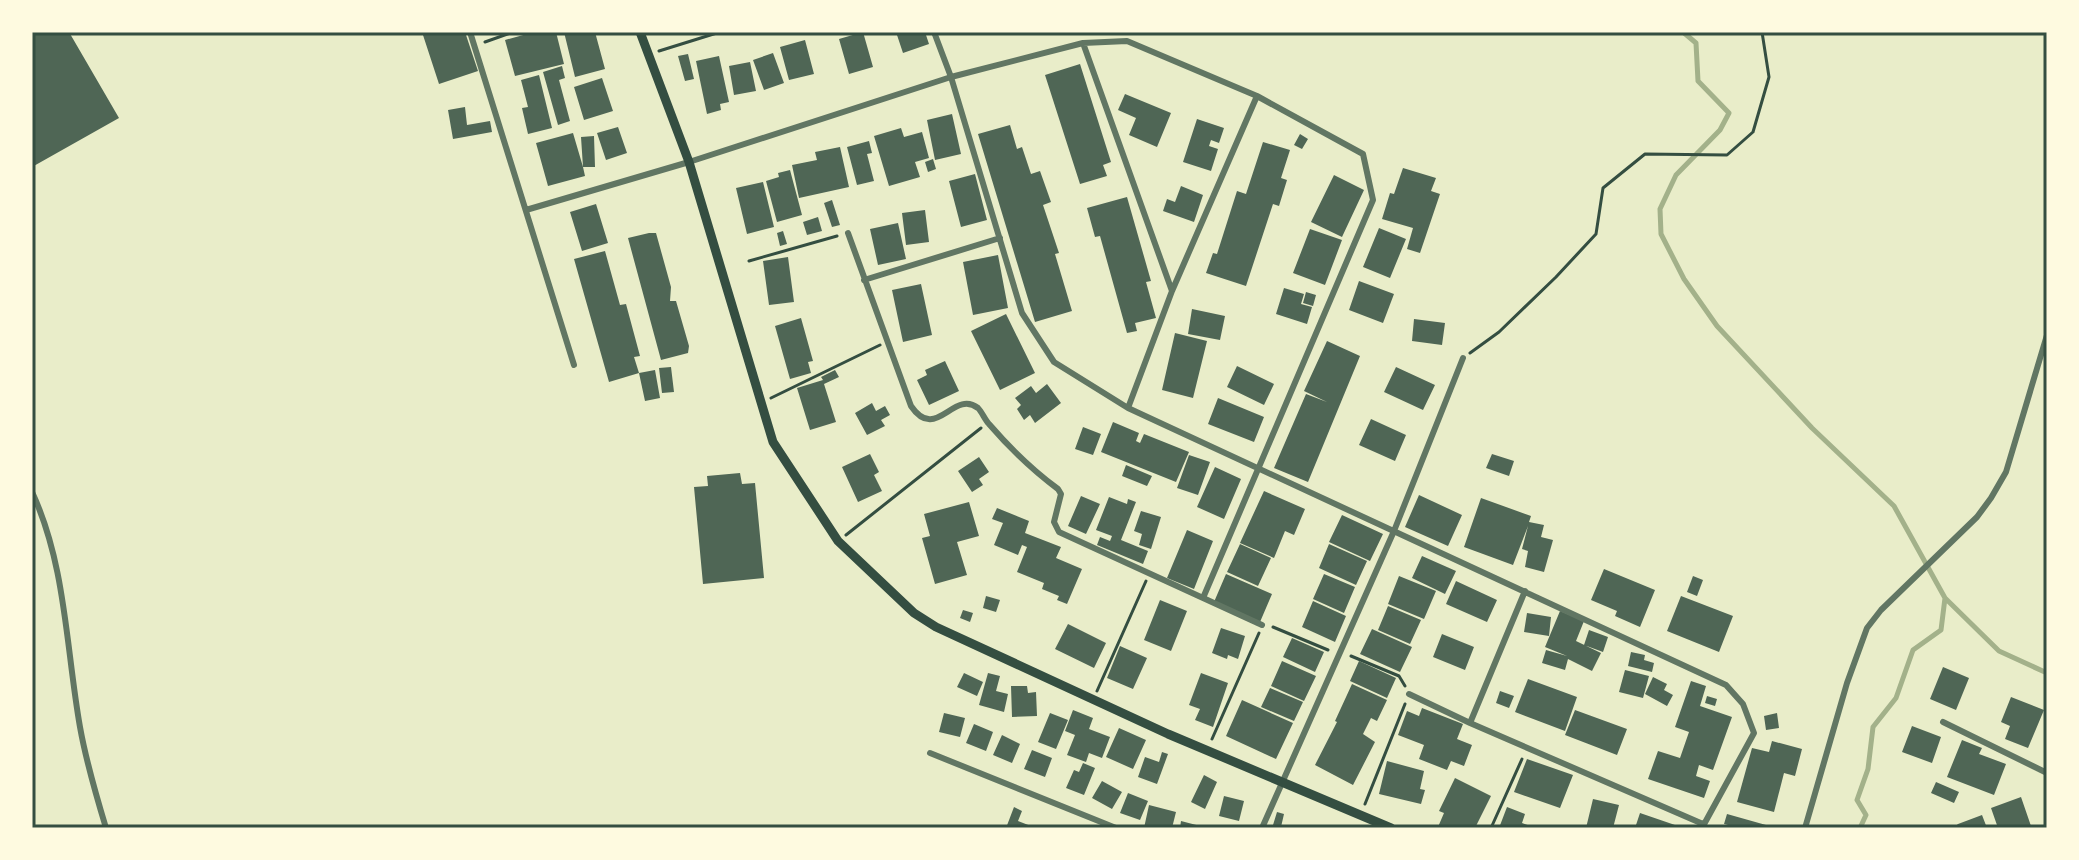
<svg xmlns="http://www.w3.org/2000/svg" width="2079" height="860" viewBox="0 0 2079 860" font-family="Rubik,sans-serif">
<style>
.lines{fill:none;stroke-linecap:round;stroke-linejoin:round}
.stream{stroke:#a3b18a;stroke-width:5}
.building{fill:#4f6655}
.path{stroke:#344e41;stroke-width:3}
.minor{stroke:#617663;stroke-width:6}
.secondary{stroke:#344e41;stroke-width:9}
.neatline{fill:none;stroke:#344e41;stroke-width:3}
</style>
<rect width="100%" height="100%" fill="#e9edc9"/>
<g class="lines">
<path class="stream" d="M1683,32L1696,43L1698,81L1729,113L1720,130L1676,175L1660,209L1661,234L1684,279L1717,326L1812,428L1894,506L1945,598L1999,651L2047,673
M1860,828L1866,815L1857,800L1868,769L1873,727L1896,698L1913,650L1941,630L1945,598"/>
</g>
<path class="building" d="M32,32H69L119,118L32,167Z
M422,32H465L478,71L439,84Z
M534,32H556L564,64L515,76L505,40Z
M564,32H595L605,69L575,77Z
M863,32L873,67L849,74L839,39Z
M896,32H925L929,44L903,53Z
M805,40L814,74L789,80L780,47Z
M773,53L784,83L764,90L753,60Z
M688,54L694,79L685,81L678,56Z
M719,56L729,102L720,104L721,110L707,114L696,61Z
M750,62L756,91L734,95L729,66Z
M1080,64L1111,162L1103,165L1107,176L1080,184L1045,75Z
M562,66L565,78L559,80L570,121L558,125L543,72Z
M539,75L552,128L528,134L522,108L528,107L521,80Z
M602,78L613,111L584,120L574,87Z
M1125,94L1171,113L1157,147L1129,135L1136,118L1118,110Z
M465,107L467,125L490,121L492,132L453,139L448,110Z
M952,114L961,154L935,160L927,120Z
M1197,119L1224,128L1219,143L1211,140L1209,146L1218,149L1211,171L1183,162Z
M1010,125L1017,149L1022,147L1031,174L1040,171L1051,202L1043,205L1059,253L1055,254L1072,311L1035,322L978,134Z
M618,127L627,153L606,160L597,133Z
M901,128L904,137L922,132L929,158L915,162L920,177L889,186L874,136Z
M573,133L583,167L581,137L594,136L595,167H583L585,176L548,186L536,143Z
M1300,134L1308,139L1302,149L1294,145Z
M869,141L872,153L867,154L874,181L857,185L847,147Z
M1263,142L1290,150L1281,178L1287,180L1279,206L1273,204L1246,286L1206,273L1213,253L1217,254L1237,191L1246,194Z
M840,147L849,187L799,198L792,165L817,160L815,152Z
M933,159L936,169L928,172L925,162Z
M1403,168L1436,178L1431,191L1440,194L1420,253L1407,249L1413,228L1382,219L1390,193L1394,194Z
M790,170L802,215L777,222L766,181L779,177L778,173Z
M975,174L987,220L961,227L949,181Z
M1334,175L1364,190L1342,237L1311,222Z
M763,182L774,227L747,234L736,188Z
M1181,186L1203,195L1194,222L1163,211L1167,199L1175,202Z
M1127,197L1151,281L1146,282L1156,318L1135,323L1137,331L1127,333L1100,236L1095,237L1087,208Z
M832,200L840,225L832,227L824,203Z
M596,204L608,243L582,251L570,212Z
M925,210L929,242L906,245L902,213Z
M818,217L822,231L807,235L803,222Z
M898,223L906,259L878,265L870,229Z
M1379,228L1406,239L1390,278L1363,267Z
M1310,229L1342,240L1325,285L1293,273Z
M783,231L787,244L780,246L777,233Z
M649,233H656L671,287L670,301H676L689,346L688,353L661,360L628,238Z
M605,251L620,305L626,304L640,356L634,357L639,373L609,382L574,259Z
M998,255L1008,308L973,315L963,262Z
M788,257L794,302L769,305L763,261Z
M1359,281L1394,294L1383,323L1349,310Z
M921,284L932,335L903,342L892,290Z
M1284,288L1304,294L1301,304L1312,307L1307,324L1276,314Z
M1306,292L1316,295L1313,306L1303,303Z
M1192,309L1225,316L1220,340L1188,334Z
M1006,314L1035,373L1000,390L971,331Z
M801,318L813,361L808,362L811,373L790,379L775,326Z
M1414,319L1445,323L1442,345L1412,341Z
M1175,333L1207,341L1193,398L1162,390Z
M1327,341L1360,356L1308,482L1274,468L1306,394L1327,402L1304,391Z
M945,361L959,391L929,405L917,380L927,375L925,370Z
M1237,366L1274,384L1264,405L1227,387Z
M671,367L674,392L662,393L659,368Z
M1396,367L1435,385L1423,410L1384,392Z
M655,370L660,398L645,401L639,373Z
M835,370L839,377L824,384L836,422L810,430L797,388L823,380L821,377Z
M1047,384L1061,403L1035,423L1030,415L1024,420L1017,409L1021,405L1015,398L1031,386L1036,393Z
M1218,398L1264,417L1254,442L1208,424Z
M872,403L876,411L885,406L890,415L881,420L885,426L867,435L855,413Z
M1371,419L1406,435L1395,461L1359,445Z
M1113,422L1139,433L1136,441L1140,443L1144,434L1189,452L1176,482L1101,452Z
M1083,427L1101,434L1093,455L1075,449Z
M870,454L879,472L874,475L882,491L858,502L842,467Z
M1492,454L1514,461L1509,476L1486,468Z
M1189,455L1210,462L1198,495L1177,488Z
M979,457L989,472L979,479L983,485L972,492L958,471Z
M1126,465L1152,476L1147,486L1122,476Z
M1215,467L1241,479L1224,519L1197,507Z
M740,473L742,484L755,483L764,578L703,584L694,487L708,486L707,476Z
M1264,491L1305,509L1294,535L1285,531L1274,558L1240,543Z
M1419,495L1462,515L1448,546L1405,527Z
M1081,496L1100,504L1086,534L1068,526Z
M1109,497L1127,504L1128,499L1136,502L1121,540L1148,551L1143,564L1097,545L1100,537L1110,541L1112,536L1096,530Z
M1481,498L1531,516L1529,522L1544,525L1541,537L1553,540L1544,572L1525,567L1528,551L1522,549L1528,526L1513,565L1464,547Z
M969,502L979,536L957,542L967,575L935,584L922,538L930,536L924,514Z
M997,508L1029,521L1025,533L1061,547L1056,558L1082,569L1067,604L1057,600L1059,596L1042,589L1044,583L1017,572L1027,547L1022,545L1018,555L994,545L1003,523L992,519Z
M1141,511L1161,517L1151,549L1139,545L1142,534L1134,531Z
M1342,515L1383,534L1370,561L1329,542Z
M1187,530L1213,541L1194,589L1167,578Z
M1240,544L1271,558L1258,586L1227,572Z
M1329,544L1367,561L1356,585L1319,568Z
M1422,556L1456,571L1445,594L1412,578Z
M1604,569L1655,590L1640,627L1615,616L1617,611L1591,600Z
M1226,574L1272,594L1260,622L1214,602Z
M1324,574L1355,587L1344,613L1313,599Z
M1399,576L1436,591L1424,619L1388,604Z
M1693,576L1703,580L1697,596L1687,592Z
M1456,581L1497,600L1487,622L1446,604Z
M986,596L1000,600L996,612L983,608Z
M1681,596L1733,616L1719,652L1667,631Z
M1160,600L1187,611L1171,651L1144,640Z
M1313,601L1346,616L1335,642L1302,627Z
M1388,606L1421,620L1410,644L1378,630Z
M963,610L973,613L970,622L960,618Z
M1560,611L1584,621L1576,641L1601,653L1592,671L1568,659L1565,670L1542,663L1546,650L1567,656L1545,647Z
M1527,613L1551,617L1549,636L1524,632Z
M1068,624L1106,643L1094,668L1055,649Z
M1221,628L1245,636L1238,659L1228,655L1227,659L1212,653Z
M1372,629L1412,647L1400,672L1360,654Z
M1589,630L1608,637L1603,652L1584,645Z
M1442,634L1474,647L1465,670L1433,657Z
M1292,638L1324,652L1315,672L1283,657Z
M1120,646L1147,658L1133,689L1107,678Z
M1631,652L1645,655L1644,660L1654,663L1652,672L1628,666Z
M1282,661L1316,676L1304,701L1271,686Z
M1359,661L1396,678L1387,698L1350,681Z
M1943,667L1969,678L1956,710L1930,699Z
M1625,670L1649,676L1643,698L1619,692Z
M964,673L983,682L977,696L957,687Z
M988,673L1000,676L996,691L1008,694L1004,712L979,705Z
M1201,673L1228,683L1213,727L1195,720L1200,709L1189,705Z
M1653,677L1667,684L1664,690L1673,695L1667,706L1645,694Z
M1528,679L1577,697L1565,731L1515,712Z
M1691,681L1706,686L1700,706L1732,717L1713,770L1699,765L1696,776L1710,781L1704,798L1648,779L1658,751L1680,758L1689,732L1675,727Z
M1352,684L1387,700L1377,721L1371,718L1363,734L1375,742L1353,785L1315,765L1337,722L1335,721Z
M1011,686H1027L1028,693L1036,692L1037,716L1012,717Z
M1270,688L1303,702L1294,721L1261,707Z
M1500,691L1514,696L1509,708L1496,703Z
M1707,696L1717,699L1715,706L1705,703Z
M2011,697L2044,710L2028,748L2005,739L2010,726L2001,722Z
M1242,700L1293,723L1276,759L1226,736Z
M1422,708L1463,724L1457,739L1472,745L1464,766L1451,761L1447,770L1419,759L1424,745L1398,735L1407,711L1419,716Z
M1073,710L1093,718L1089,729L1110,737L1102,758L1089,753L1086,762L1067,755L1075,735L1065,731Z
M1575,710L1627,729L1617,755L1565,735Z
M944,713L965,718L960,737L939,732Z
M1050,713L1068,720L1056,749L1038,742Z
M1777,713L1779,728L1766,730L1764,716Z
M974,724L993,732L986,751L966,743Z
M1912,726L1941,737L1932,763L1902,752Z
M1119,728L1146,740L1133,769L1106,757Z
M1002,735L1020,744L1012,763L993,755Z
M1962,740L1982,748L1979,754L2006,764L1994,795L1947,777Z
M1772,741L1802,749L1795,776L1784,773L1774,812L1737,802L1752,748L1769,752Z
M1032,750L1052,758L1045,777L1024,769Z
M1162,752L1168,754L1157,784L1138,777L1145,757L1159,762Z
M1527,759L1573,775L1560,808L1514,792Z
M1387,761L1424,771L1420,789L1425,790L1421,804L1379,794Z
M1083,763L1095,768L1084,795L1066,788L1074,770L1079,772Z
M1204,775L1217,782L1205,809L1191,802Z
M1455,778L1491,796L1475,828L1438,827L1444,813L1439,811Z
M1102,781L1122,792L1112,809L1092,798Z
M1936,782L1959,792L1954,803L1931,793Z
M1128,793L1148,801L1140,820L1120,813Z
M1224,796L1244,801L1239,821L1219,816Z
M2021,797L2031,826L1998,828L1991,808Z
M1593,799L1619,805L1613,828H1586Z
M1149,805L1176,812L1172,828H1144Z
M1014,807L1022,811L1018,821L1036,828H1006Z
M1507,807L1525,814L1522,823L1536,828H1499Z
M1277,812L1284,814L1281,827L1273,825Z
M1640,813L1675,825L1674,828H1635Z
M1727,814L1766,825L1765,828H1727L1728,825L1724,824Z
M1982,815L1987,828H1953L1958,824Z
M1181,821L1204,827V828H1180Z"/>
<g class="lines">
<path class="path" d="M485,42L513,32
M659,51L720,32
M749,261L837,236
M1470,353L1499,332L1556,277L1596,234L1603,188L1645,154L1727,155L1753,132L1769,77L1762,32
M771,398L880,345
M846,535L981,428
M1273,627L1328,650
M1351,656L1399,676L1405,686
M1097,691L1146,581
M1212,739L1259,633
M1365,804L1405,704
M1491,828L1522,759"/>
<path class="minor" d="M470,32L574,365
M934,32L951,77L1022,313L1054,362L1128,408L1726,685L1743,704L1754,733L1702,828
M1083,43L1172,291
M526,210L689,162L951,77L1083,43L1127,41L1257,96L1363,154L1373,200L1203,598
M848,233L911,406C936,443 953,389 978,408C982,412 985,420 989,424C1008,446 1035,472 1058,489L1061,494L1054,522L1059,532L1262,625
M864,280L1000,238
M1128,408L1172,291L1257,96
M32,492C66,565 66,648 80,727C86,761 96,795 106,828
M1525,591L1470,723L1703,824
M1409,694L1470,723
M1943,722L2047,773
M930,753L1116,828
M1262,828L1394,531L1463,358
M1805,828L1847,683L1867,628L1881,610L1977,517L1991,498L2006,472L2047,335"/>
<path class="secondary" d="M640,32L689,162L773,442L838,541L914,613L936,627L1168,734L1391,828"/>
</g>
<rect width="2079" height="860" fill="none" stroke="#fefae0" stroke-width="68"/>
<rect x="34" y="34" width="2011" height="792" class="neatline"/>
</svg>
